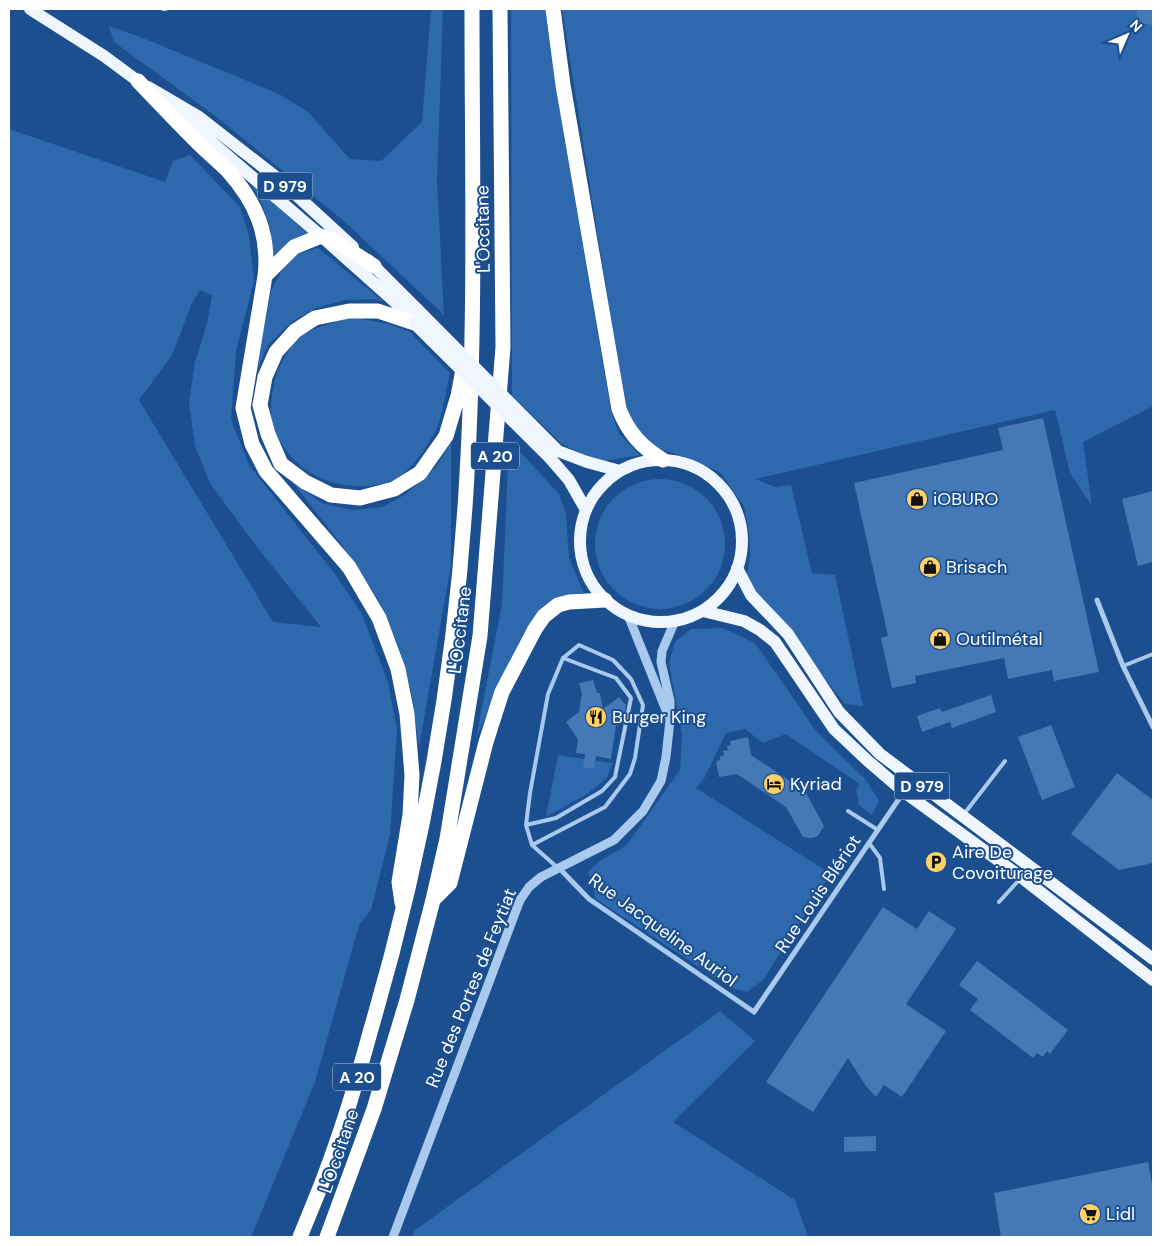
<svg xmlns="http://www.w3.org/2000/svg" width="1162" height="1246" viewBox="0 0 1162 1246" font-family="'DM Sans',sans-serif">
<style>
.green{fill:#2e69ad;fill-rule:evenodd}
.building{fill:#4478b7}
.lines{fill:none;stroke-linecap:round;stroke-linejoin:round}
.service{stroke:#a9c9ee;stroke-width:4}
.minor{stroke:#a9c9ee;stroke-width:5}
.tertiary{stroke:#a9c9ee;stroke-width:9}
.primary{stroke:#f0f6ff;stroke-width:12}
.motorway{stroke:#fff;stroke-width:15}
.primary-bridge{stroke:#f0f6ff;stroke-width:12}
.labels{text-anchor:middle;dominant-baseline:central;stroke-width:4;stroke-linejoin:round;paint-order:stroke}
.shield{fill:#1b4f8f;stroke:#bbcadd;stroke-width:1}
.shield-label{font-size:16px;font-weight:bold;fill:#fff}
.street-label{font-size:18px;fill:#fff;stroke:#1b4f8f}
.poi-label{font-size:18px;fill:#fff;stroke:#1b4f8f;text-anchor:start}
</style>
<rect width="100%" height="100%" fill="#1b4f8f"/>
<path class="green" d="M431,9H443L437,181L444,315L345,222L218,118L114,42L109,26L138,36L279,94L308,112L350,159L381,161L422,122Z
M511,9H546L559,106L611,411L619,434L640,455L599,462L562,444L512,396Z
M562,9H1153V406L1083,442L1092,506L1070,473L1055,410L755,479L775,487L791,485L812,573L835,575L863,706L845,704L756,594L747,574L750,556L749,534L744,506L720,472L674,453L654,448L629,422L621,383Z
M9,129L165,182L173,161L190,155L240,207L249,235L254,281L236,351L231,420L249,465L335,574L361,612L388,682L397,730L390,835L371,910L359,925L315,1082L251,1237H9ZM200,290L212,295L207,324L195,362L189,402L195,446L210,483L253,542L321,627L273,622L139,400L172,355L192,303Z
M249,180L307,233L289,241L272,259L271,231L262,204Z
M318,248L384,302L374,299L345,300L316,308L293,321L268,345L253,381L271,291L282,270L296,254Z
M349,317L389,324L410,332L450,373C446,390 444,408 438,425C433,440 409,474 394,480C345,499 285,474 272,421C269,410 272,395 274,384C276,370 291,343 302,335C313,328 336,322 349,317Z
M509,440L559,494L566,514L569,558L584,593L560,596L541,608L522,636L476,738L502,604Z
M451,442V565L419,747L411,691L398,645L378,599L341,544L294,484L324,504L353,510L382,507L406,494L436,467Z
M595 544a65 65 0 1 1 130 0a65 65 0 1 1-130 0Z
M723,628L755,643L816,731L866,780L879,801L872,815L859,805L856,790L860,784L786,734L763,743L745,729L726,733L705,777L696,788L831,874L763,980L747,992L731,988L596,899L588,872L601,860L626,846L680,770L682,735L669,663L675,642L691,629Z
M558,755L613,763L606,779L587,794L546,817Z
M720,1011L755,1041L673,1122L795,1200L808,1237H412L415,1230Z"/>
<path class="building" d="M1137,9H1153V25L1136,23Z
M1043,418L1099,672L1054,681L1052,670L1008,679L1004,658L915,676L916,683L892,688L881,638L888,636L854,483L1003,450L998,428Z
M1153,491V562L1138,566L1122,499Z
M593,680L597,693H600L603,709L619,697L626,705L625,711L620,715L618,726L616,725L611,759L596,756L594,769L583,767L585,754L576,753L578,739L566,722L579,712L582,693L579,683Z
M991,695L996,712L952,728L950,722L922,732L917,716L940,708L942,712Z
M1051,725L1075,787L1042,800L1018,737Z
M748,737L751,755L805,791L824,826L818,836L812,838L803,837L786,807L737,774L719,777L716,761L720,760V757L724,755L723,751L728,750L727,746L731,745L730,741Z
M1117,773L1153,800V863L1119,870L1071,834Z
M883,907L917,929L929,911L956,929L906,1004L946,1031L902,1097L884,1085L876,1097L866,1086L848,1058L813,1112L766,1082Z
M977,961L1068,1030L1050,1054L1047,1051L1043,1057L1037,1053L1033,1058L970,1010L978,999L959,985Z
M876,1136V1151L844,1152V1137Z
M1148,1162L1153,1190V1237H1001L994,1193Z"/>
<g class="lines">
<path class="service" d="M163,9H166
M1123,666L1153,654
M848,811L878,830
M964,814L1005,761
M526,825L556,818L602,791L615,777L631,698L616,678L563,658
M869,843L880,858L884,889
M532,845L605,807L630,774L635,758L643,705L631,679L613,660L579,645L563,658L548,694L530,793L526,825L532,845L558,868
M999,902L1019,880"/>
<path class="minor" d="M1097,600L1123,666L1153,727
M559,868L589,899L754,1012L903,793"/>
<path class="tertiary" d="M628,615L668,715
M393,1237L520,900L529,887L541,877L614,840L643,811L661,781L666,757L670,720V701L661,662L662,651L675,621"/>
<path class="primary" d="M30,9L104,56L146,87
M148,87L199,117L281,181L353,247
M173,109L321,236L395,302L414,323
M368,260L417,309
M558,451L587,462L620,471
M550,458L569,480L586,510
M580 541a81 81 0 1 1 162 0a81 81 0 1 1-162 0Z
M737,568L751,595L788,634L839,712L880,754L1153,959
M703,611L744,621L760,630L775,642L834,729L868,761L904,792L1021,877L1153,980"/>
<path class="motorway" d="M553,9L563,85L619,409C628,432 641,447 663,460
M138,81C158,102 177,122 197,142C207,152 218,161 228,171C255,201 270,234 265,276
M374,266L335,241L321,236L294,247L265,276L243,408L252,444L266,471L349,567L379,618L398,669L407,714L412,775L410,815L399,882L402,903
M414,323L378,311H349L315,318L295,331L276,352L265,377L260,405L268,434L281,464L305,482L331,495L360,498L394,489L420,473L446,436L458,396L463,369
M434,899L450,883L486,742L502,692L535,629L544,616L558,605L569,602L605,600
M300,1237C310,1212 321,1187 330,1161C346,1118 359,1073 371,1029C424,849 457,662 467,474C476,319 472,164 472,9
M327,1237L374,1109L407,1000L433,900L447,839L480,636L503,347L500,9"/>
<path class="primary-bridge" d="M417,309L558,451
M414,323L550,458"/>
</g>
<defs>
<g id="shop-disc" transform="scale(1.125)"><circle r="9.5" fill="#ffd166" stroke="#1b4f8f"/><path d="M-5-2.5h2.3a2.7 3.5 0 0 1 5.4 0H5L5.5 6h-11ZM-1.5-2.5h3a1.5 2.3 0 0 0-3 0Z" fill="#111"/></g>
<g id="restaurant-disc" transform="scale(1.125)"><circle r="9.5" fill="#ffd166" stroke="#1b4f8f"/><path d="M-5-6h1v4h1v-4h1v4h1v-4h1v5L-1.5 .5V6h-2V.5L-5-1ZM5-6V6H3V1.5H1.5Q1.5-4 5-6Z" fill="#111"/></g>
<g id="hotel-disc" transform="scale(1.125)"><circle r="9.5" fill="#ffd166" stroke="#1b4f8f"/><path d="M-6-4.5h1.5V1H6V5H4.5V3h-9V5H-6ZM-4 0a1.8 1.8 0 1 1 3.6 0ZM.5 0V-2.5h3Q6-2.5 6 0Z" fill="#111"/></g>
<g id="parking-disc" transform="scale(1.125)"><circle r="9.5" fill="#ffd166" stroke="#1b4f8f"/><path d="M-3.5-5.5H1a3.5 3.5 0 0 1 0 7H-1V5.5H-3.5ZM-1-3.4V-.6H.8a1.4 1.4 0 0 0 0-2.8Z" fill="#111"/></g>
<g id="supermarket-disc" transform="scale(1.125)"><circle r="9.5" fill="#ffd166" stroke="#1b4f8f"/><path d="M-6-5.5h2.5l.6 2H6L4.5 2H-2.5L-4.4-4H-6ZM-1.5 3.2a1.3 1.3 0 1 0 .1 0ZM3 3.2a1.3 1.3 0 1 0 .1 0Z" fill="#111"/></g>
</defs>
<g fill-rule="evenodd">
<use href="#shop-disc" x="917" y="499"/>
<use href="#shop-disc" x="930" y="567"/>
<use href="#shop-disc" x="940" y="639"/>
<use href="#restaurant-disc" x="596" y="717"/>
<use href="#hotel-disc" x="774" y="784"/>
<use href="#parking-disc" x="936" y="862"/>
<use href="#supermarket-disc" x="1090" y="1214"/>
</g>
<g class="labels">
<g class="shield">
<rect x="257.5" y="172.5" width="55" height="27" rx="4"/>
<rect x="471" y="442.5" width="48" height="27" rx="4"/>
<rect x="894.5" y="772.5" width="55" height="27" rx="4"/>
<rect x="333" y="1063.5" width="48" height="27" rx="4"/>
</g>
<g class="shield-label">
<text x="285" y="186">D 979</text>
<text x="495" y="456">A 20</text>
<text x="922" y="786">D 979</text>
<text x="357" y="1077">A 20</text>
</g>
<g class="street-label">
<text transform="translate(483 229) rotate(-91)">L'Occitane</text>
<text transform="translate(460 630) rotate(-83)">L'Occitane</text>
<text transform="translate(818 894) rotate(-56)">Rue Louis Blériot</text>
<text transform="translate(663 930) rotate(36)">Rue Jacqueline Auriol</text>
<text transform="translate(471 988) rotate(-68)">Rue des Portes de Feytiat</text>
<text transform="translate(339 1151) rotate(-71)">L'Occitane</text>
</g>
<g class="poi-label">
<text x="933" y="499">iOBURO</text>
<text x="946" y="567">Brisach</text>
<text x="956" y="639">Outilmétal</text>
<text x="612" y="717">Burger King</text>
<text x="790" y="784">Kyriad</text>
<text x="952" y="852">Aire De<tspan x="952" dy="21">Covoiturage</tspan></text>
<text x="1106" y="1214">Lidl</text>
</g>
</g>
<rect width="1162" height="1246" fill="none" stroke="#ffffff" stroke-width="20"/>
<g transform="translate(1127 35) rotate(45)" stroke="#1b4f8f" stroke-width="4" paint-order="stroke">
<path d="M0-4L9 19L0 12L-9 19Z" fill="#ffffff"/>
<text y="-8" font-size="14" font-weight="bold" text-anchor="middle" fill="#ffffff">N</text>
</g>
</svg>
